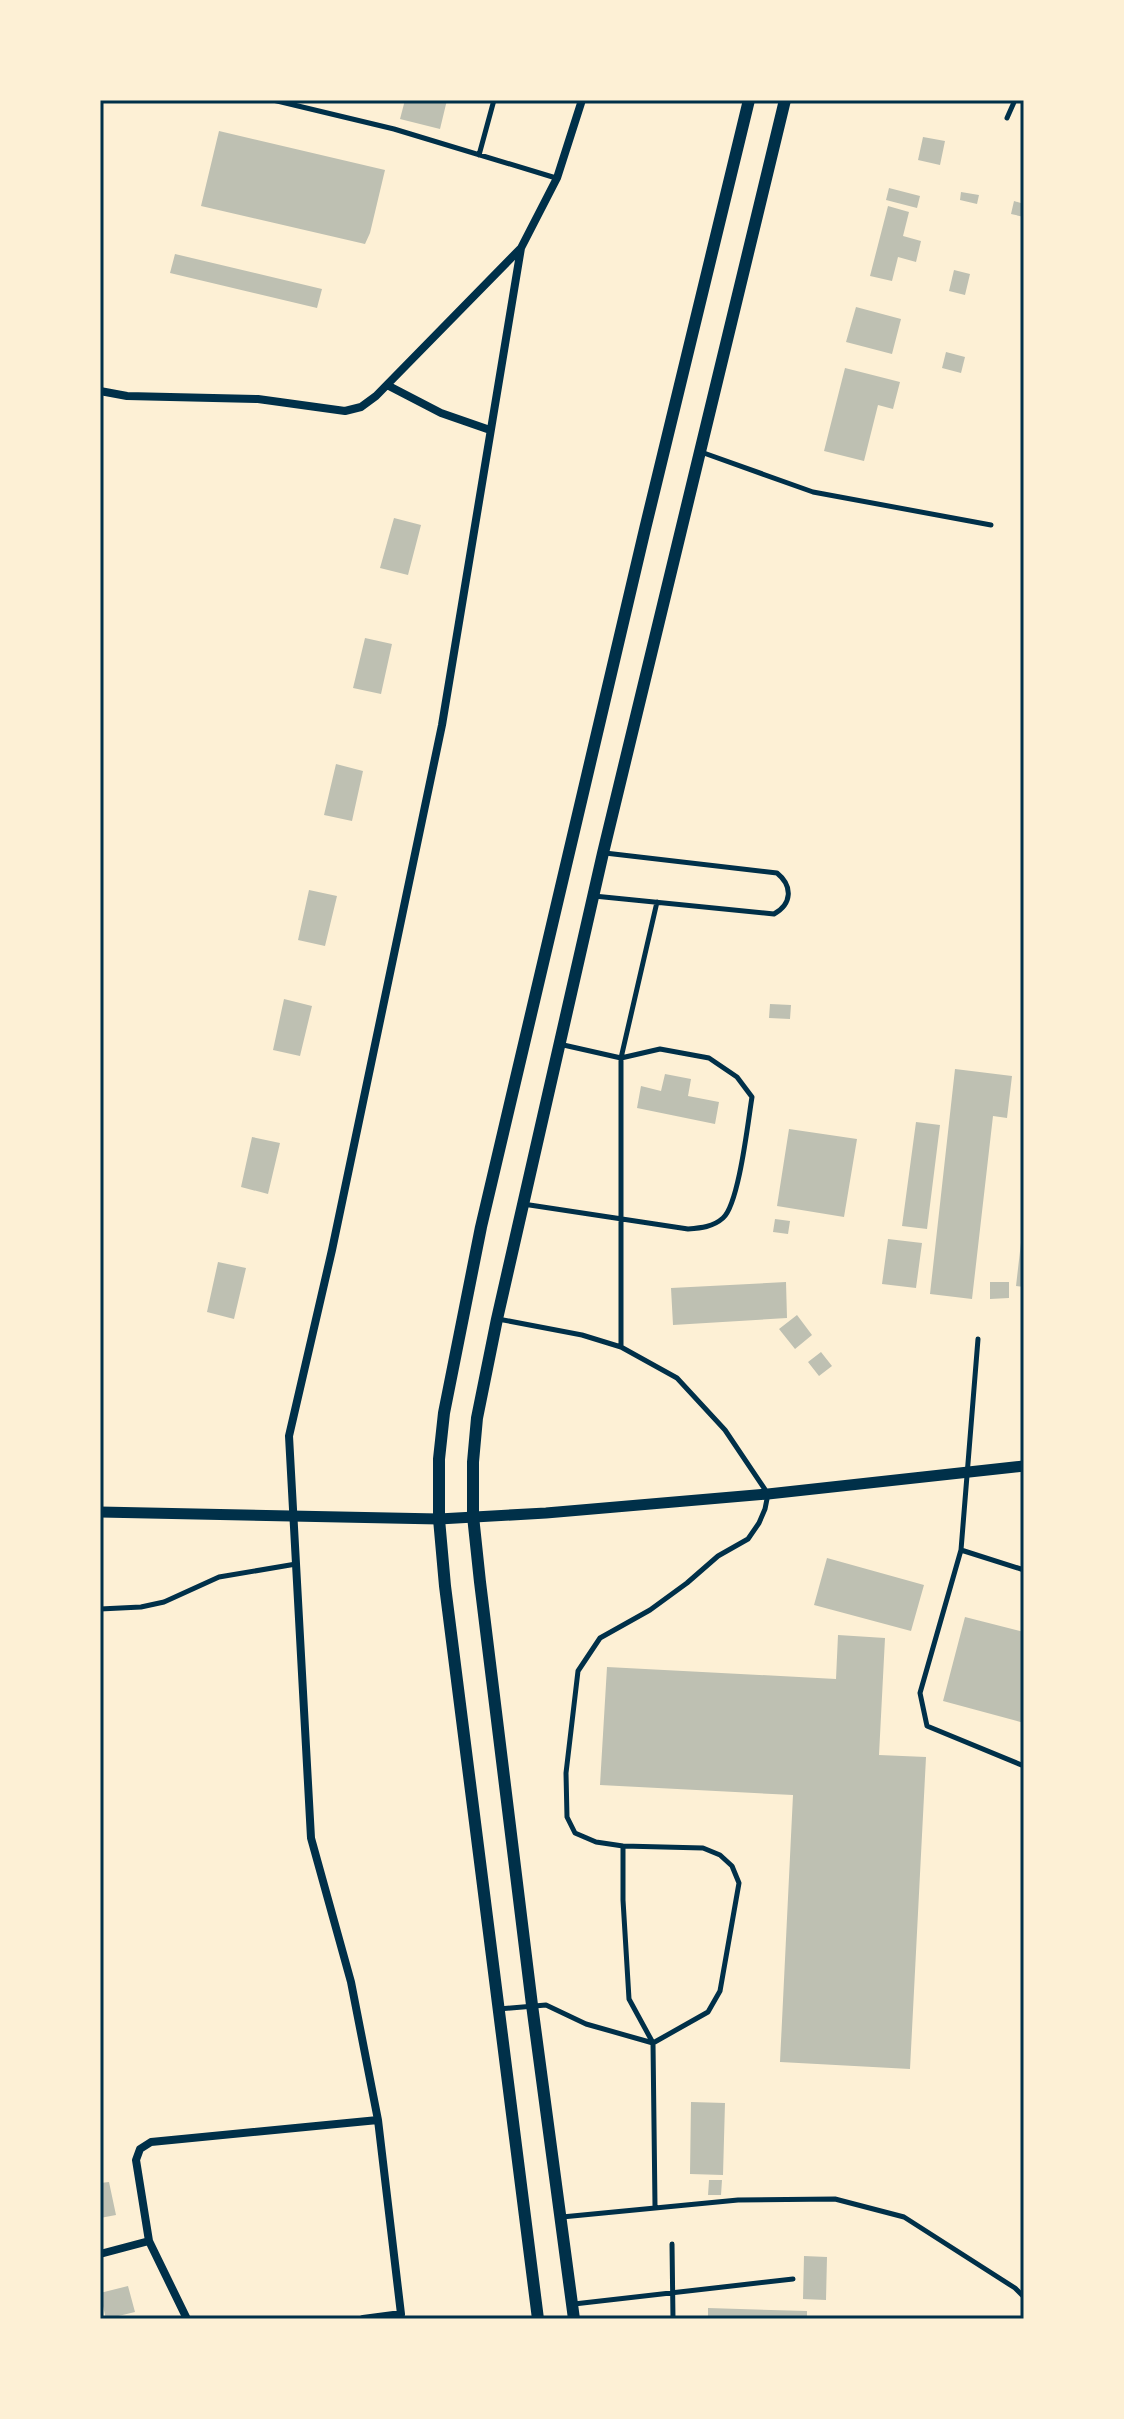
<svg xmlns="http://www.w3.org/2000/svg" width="1124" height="2419" viewBox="0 0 1124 2419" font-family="Roboto,sans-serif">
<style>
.building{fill:#bec0b2}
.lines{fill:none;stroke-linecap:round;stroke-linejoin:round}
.service{stroke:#003049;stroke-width:5}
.minor{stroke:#003049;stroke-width:8}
.tertiary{stroke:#003049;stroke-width:11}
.secondary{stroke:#003049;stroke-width:12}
.neatline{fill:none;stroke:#003049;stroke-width:3}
</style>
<rect width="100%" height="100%" fill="#fdf0d5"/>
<path class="building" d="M405,100H447L440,129L400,119Z
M219,131L385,170L370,233L365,244L201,206Z
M923,137L945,141L940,165L918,160Z
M889,188L920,196L917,208L886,200Z
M961,192L979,195L977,204L960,200Z
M1014,201L1024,204V217L1011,214Z
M888,206L909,212L903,236L921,241L916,262L898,257L892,281L870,276Z
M175,254L322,289L317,308L170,273Z
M954,270L970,274L965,295L949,291Z
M856,307L901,319L892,354L846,342Z
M946,352L965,357L961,373L942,368Z
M845,368L900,382L893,409L878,405L864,461L824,451Z
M394,518L421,525L408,575L380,568Z
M365,638L392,644L381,694L353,688Z
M336,764L363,771L352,821L324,815Z
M309,890L337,896L325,946L298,940Z
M284,999L312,1006L300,1056L273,1050Z
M770,1004L791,1005L790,1019L769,1018Z
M955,1069L1012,1076L1007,1118L993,1116L972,1299L930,1294Z
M665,1074L691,1079L688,1096L719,1102L715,1124L637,1108L641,1086L661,1091Z
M916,1122L940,1125L927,1229L902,1226Z
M789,1129L857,1139L844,1217L777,1206Z
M252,1137L280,1143L268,1194L241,1187Z
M775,1219L790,1221L788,1234L773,1232Z
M1022,1234H1024V1287L1016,1286Z
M888,1239L922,1243L916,1288L882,1284Z
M218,1262L246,1268L234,1319L207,1312Z
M786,1282L787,1318L673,1325L671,1288Z
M990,1282H1009V1298L990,1299Z
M797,1315L812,1335L795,1349L779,1329Z
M821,1352L832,1366L819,1376L808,1362Z
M827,1558L924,1585L911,1631L814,1605Z
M965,1617L1024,1632V1723L943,1701Z
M838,1635L885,1638L879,1755L926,1757L910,2069L780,2062L793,1795L600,1785L607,1667L836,1679Z
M691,2102L725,2103L723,2175L690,2174Z
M709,2180H722L721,2195H708Z
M109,2182L116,2215L100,2218V2183Z
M804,2256L827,2257L826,2300L803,2299Z
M128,2286L135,2312L106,2319L100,2293Z
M708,2308L807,2311V2319H708Z"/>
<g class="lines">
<path class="service" d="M273,100L394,129L556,178
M1007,118L1015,100
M479,155L494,100
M701,452L813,492L991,525
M1024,821V827
M594,896L774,914C792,904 793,886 777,873L605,853
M523,1204L688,1229C701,1228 713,1227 723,1218C739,1204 748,1121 752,1097L737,1077L709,1058L660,1049L621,1058L559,1044
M498,1319L582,1335L621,1347L677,1378L725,1430L768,1494L765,1509L759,1523L748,1539L718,1556L687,1583L650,1610L600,1638L578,1671L566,1773L567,1817L575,1833L596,1842L623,1846L703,1848L720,1855L732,1866L739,1883L720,1991L708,2012L653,2043L586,2024L546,2005L499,2009
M978,1339L961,1550L920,1693L927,1726L1024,1766
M621,1347V1058L657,902
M961,1550L1024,1570
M100,1609L141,1607L164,1602L219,1577L296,1564
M623,1846V1900L629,1999L653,2043L655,2206
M562,2217L738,2200L835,2199L904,2217L1015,2288L1024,2297
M672,2244L673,2319
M574,2304L793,2279"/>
<path class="minor" d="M387,385L441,413L490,430
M100,391L127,396L258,399L345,411L361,407L376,396L520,249
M100,2254L149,2241
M187,2319L149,2241L136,2160L140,2149L151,2142L378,2120
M363,2319L401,2314L378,2120L351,1982L311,1838L289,1436L332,1250L442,725L521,248L557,178L582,100"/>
<path class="tertiary" d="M100,1512L439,1519L546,1513L768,1494L1024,1466"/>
<path class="secondary" d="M538,2319L445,1586L439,1519V1459L444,1413L481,1227L645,529L749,100
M574,2319L532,2005L480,1582L473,1516V1462L477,1418L497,1319L603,853L785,100"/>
</g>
<rect width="1124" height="2419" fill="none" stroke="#fdf0d5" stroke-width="204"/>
<rect x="102" y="102" width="920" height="2215" class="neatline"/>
</svg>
